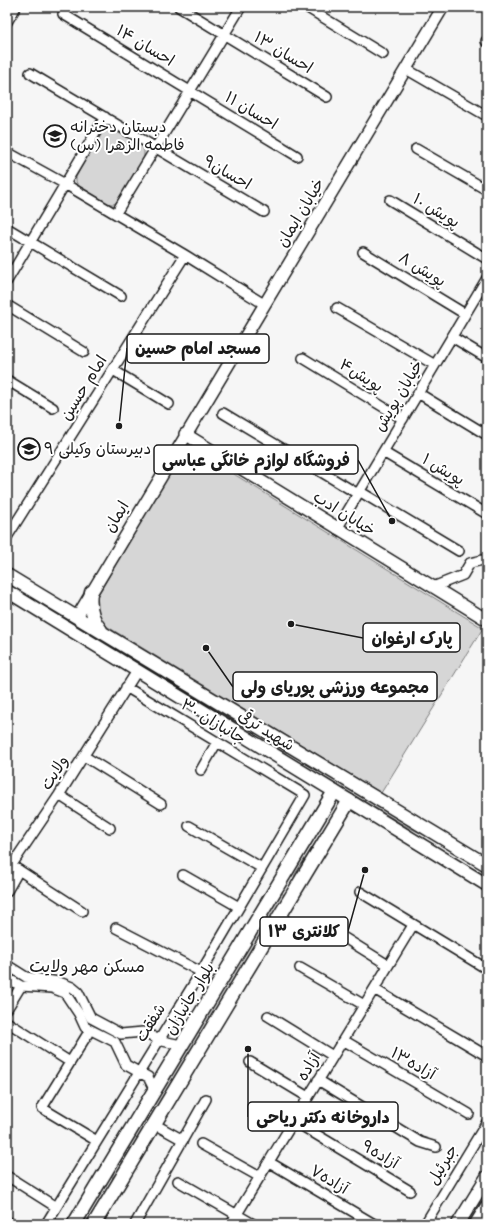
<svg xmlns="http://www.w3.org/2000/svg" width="494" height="1231" viewBox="0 0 494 1231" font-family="Mynerve,'Playpen Sans Arabic',sans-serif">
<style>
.green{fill:#d6d6d6;stroke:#797979}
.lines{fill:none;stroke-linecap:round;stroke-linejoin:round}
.minor-casing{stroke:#1c1c1c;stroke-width:12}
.tertiary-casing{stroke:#1c1c1c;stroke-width:14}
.secondary-casing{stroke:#1c1c1c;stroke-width:15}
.primary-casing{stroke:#1c1c1c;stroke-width:16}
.minor{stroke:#fff;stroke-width:9}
.tertiary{stroke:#fff;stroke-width:11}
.secondary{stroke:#fff;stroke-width:12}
.primary{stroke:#fff;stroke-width:13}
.labels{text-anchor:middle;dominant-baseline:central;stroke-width:4;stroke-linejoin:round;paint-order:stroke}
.street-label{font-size:16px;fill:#1c1c1c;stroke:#fff}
.poi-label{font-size:16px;fill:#1c1c1c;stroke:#fff;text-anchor:start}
.neighbourhood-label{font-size:17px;fill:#1c1c1c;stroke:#fff}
.leader{fill:none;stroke:#1c1c1c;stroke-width:1.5}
.callout-dot{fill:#1c1c1c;stroke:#fff;stroke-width:1.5}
.callout{fill:#fff;stroke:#1c1c1c;stroke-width:1.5}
.callout-label{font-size:17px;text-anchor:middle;font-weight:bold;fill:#1c1c1c}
</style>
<rect width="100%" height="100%" fill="#f6f6f6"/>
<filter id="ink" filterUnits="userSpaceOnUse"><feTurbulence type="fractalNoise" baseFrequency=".025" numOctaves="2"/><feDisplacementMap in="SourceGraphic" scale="8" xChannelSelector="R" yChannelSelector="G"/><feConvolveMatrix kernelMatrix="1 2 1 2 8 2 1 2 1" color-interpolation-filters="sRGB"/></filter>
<g filter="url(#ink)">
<path class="green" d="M105,128H110L142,146L144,151V157L118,201L114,204H109L79,186L76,182V177L101,131Z
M193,452L203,455L483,628L381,793L98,621L95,600L177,461L187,453Z
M7,581L246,727L208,708L7,587Z
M261,738L284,752L292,753L436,841L404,825L265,742Z
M341,802L295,882L293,881L295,874Z
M281,893L285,895L105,1196L103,1195L112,1180L114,1170Z
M487,1187V1195L470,1224H464Z"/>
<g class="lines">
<g class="minor-casing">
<path id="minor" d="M179,7L327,97
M306,7L383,54
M63,14L297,156
M7,22L16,7
M486,41L487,42
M406,69L487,116
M30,73L264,212
M105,117L65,184L185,255L264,304
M416,149L487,190
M7,152L65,184L7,281
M390,200L487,259
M116,213L241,7
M7,228L121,296
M363,252L465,314
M7,305L84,352
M337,308L435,365
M452,337L487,358
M303,358L403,419
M113,370L169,404
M7,380L53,408
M418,393L487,435
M223,413L358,494
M383,452L487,514
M359,491L459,551
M337,529L487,278
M7,537L185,255
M433,587L463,575L470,563L487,559
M84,756L161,804
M201,770L217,742
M59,795L110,828
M189,826L262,868
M11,865L82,911
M7,872L59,795L137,671
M183,875L239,907
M7,891L19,870
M360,892L487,969
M116,928L201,972
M335,932L388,965
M7,965L26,977L59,982L72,987L78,992L91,1018L121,1034L143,1032L149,1034L158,1040L181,1045
M300,968L364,1005
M7,978L21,986L52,988L65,993L79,1014L85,1027L115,1042L126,1065L148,1077L154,1089
M374,989L487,1056
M7,1009L21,986
M268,1016L333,1056
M7,1022L70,1062
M90,1030L42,1108L97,1141
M343,1040L469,1114
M250,1062L308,1097
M318,1080L420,1142L436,1147
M294,1121L410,1191
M154,1124L183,1140
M201,1144L260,1177
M269,1162L374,1224
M7,1176L56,1207
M178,1181L253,1224
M7,1221L11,1224
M46,1224L201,972L305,795L126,687
M135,1224L206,1099
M231,1224L413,925
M425,1224L487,1122"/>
</g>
<g class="tertiary-casing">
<path id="tertiary" d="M185,434L487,620
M77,617L443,7"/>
</g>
<g class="secondary-casing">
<path id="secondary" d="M7,575L487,865
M7,591L487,885
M91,592C89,607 92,619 101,630
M458,1224L487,1177
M476,1224L487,1206"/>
</g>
<g class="primary-casing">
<path id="primary" d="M74,1224L334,792
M94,1224L349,801"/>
</g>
<use href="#minor" class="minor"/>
<use href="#tertiary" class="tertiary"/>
<use href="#secondary" class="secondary"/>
<use href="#primary" class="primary"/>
</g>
</g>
<defs>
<g id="school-ring" transform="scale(1.15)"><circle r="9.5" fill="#fff" stroke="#1c1c1c" stroke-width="1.5"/><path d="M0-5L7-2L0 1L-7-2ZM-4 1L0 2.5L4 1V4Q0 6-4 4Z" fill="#1c1c1c"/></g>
</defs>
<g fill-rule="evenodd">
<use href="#school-ring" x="55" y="136"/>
<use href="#school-ring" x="29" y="449"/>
</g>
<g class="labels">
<g class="street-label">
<text transform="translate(145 46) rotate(31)">احسان ۱۴</text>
<text transform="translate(283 53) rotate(31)">احسان ۱۳</text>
<text transform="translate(251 111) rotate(31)">احسان ۱۱</text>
<text transform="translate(227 173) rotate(30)">احسان۹</text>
<text transform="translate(436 211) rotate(31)">پویش ۱۰</text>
<text transform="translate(301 213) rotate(-59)">خیابان ایمان</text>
<text transform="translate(422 270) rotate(31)">پویش ۸</text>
<text transform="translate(361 376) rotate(32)">پویش۴</text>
<text transform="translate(84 388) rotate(-58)">امام حسین</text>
<text transform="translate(399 396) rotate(-59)">خیابان پویش</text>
<text transform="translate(443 470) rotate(31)">پویش ۱</text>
<text transform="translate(344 514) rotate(32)">خیابان ادب</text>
<text transform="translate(117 517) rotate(-59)">ایمان</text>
<text transform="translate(213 722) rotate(31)">جانبازان ۳۰</text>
<text transform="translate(266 731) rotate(32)">شهید ترقی</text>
<text transform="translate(55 773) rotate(-58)">ولایت</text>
<text transform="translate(190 999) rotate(-59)">بلوار جانبازان</text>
<text transform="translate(151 1023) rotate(-58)">شفقت</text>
<text transform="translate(413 1064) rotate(30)">آزاده۱۳</text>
<text transform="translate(309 1067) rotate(-59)">آزاده</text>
<text transform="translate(380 1155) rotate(31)">آزاده۹</text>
<text transform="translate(443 1165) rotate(-59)">جبرئیل</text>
<text transform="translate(329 1180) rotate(31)">آزاده۷</text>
</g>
<g class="poi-label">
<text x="70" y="127">دبستان دخترانه<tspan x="70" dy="18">فاطمه الزهرا (س)</tspan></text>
<text x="44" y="449">دبیرستان وکیلی ۹</text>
</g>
<g class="neighbourhood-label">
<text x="87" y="967">مسکن مهر ولایت</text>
</g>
</g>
<path class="leader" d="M119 426L127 348M392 521L358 460M291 624L363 638M206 648L233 687M365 870L348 931M248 1049L248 1117"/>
<g class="callout-dot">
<circle cx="119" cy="426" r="4"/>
<circle cx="392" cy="521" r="4"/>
<circle cx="291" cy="624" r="4"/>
<circle cx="206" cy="648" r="4"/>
<circle cx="365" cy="870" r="4"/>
<circle cx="248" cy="1049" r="4"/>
</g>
<g class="callout">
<rect x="127" y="334" width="142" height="29" rx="4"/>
<rect x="154" y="445" width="204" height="29" rx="4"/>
<rect x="363" y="623" width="97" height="29" rx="4"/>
<rect x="233" y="672" width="204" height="29" rx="4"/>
<rect x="260" y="917" width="88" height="29" rx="4"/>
<rect x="248" y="1102" width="150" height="29" rx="4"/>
</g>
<g class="callout-label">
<text x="198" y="354">مسجد امام حسین</text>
<text x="256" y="466">فروشگاه لوازم خانگی عباسی</text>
<text x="412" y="644">پارک ارغوان</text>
<text x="335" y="693">مجموعه ورزشی پوریای ولی</text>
<text x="304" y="937">کلانتری ۱۳</text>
<text x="323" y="1123">داروخانه دکتر ریاحی</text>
</g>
<rect width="494" height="1231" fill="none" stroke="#fff" stroke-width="24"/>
<rect x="12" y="12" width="470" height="1207" fill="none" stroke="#1c1c1c" stroke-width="1.5" filter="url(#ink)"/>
</svg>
